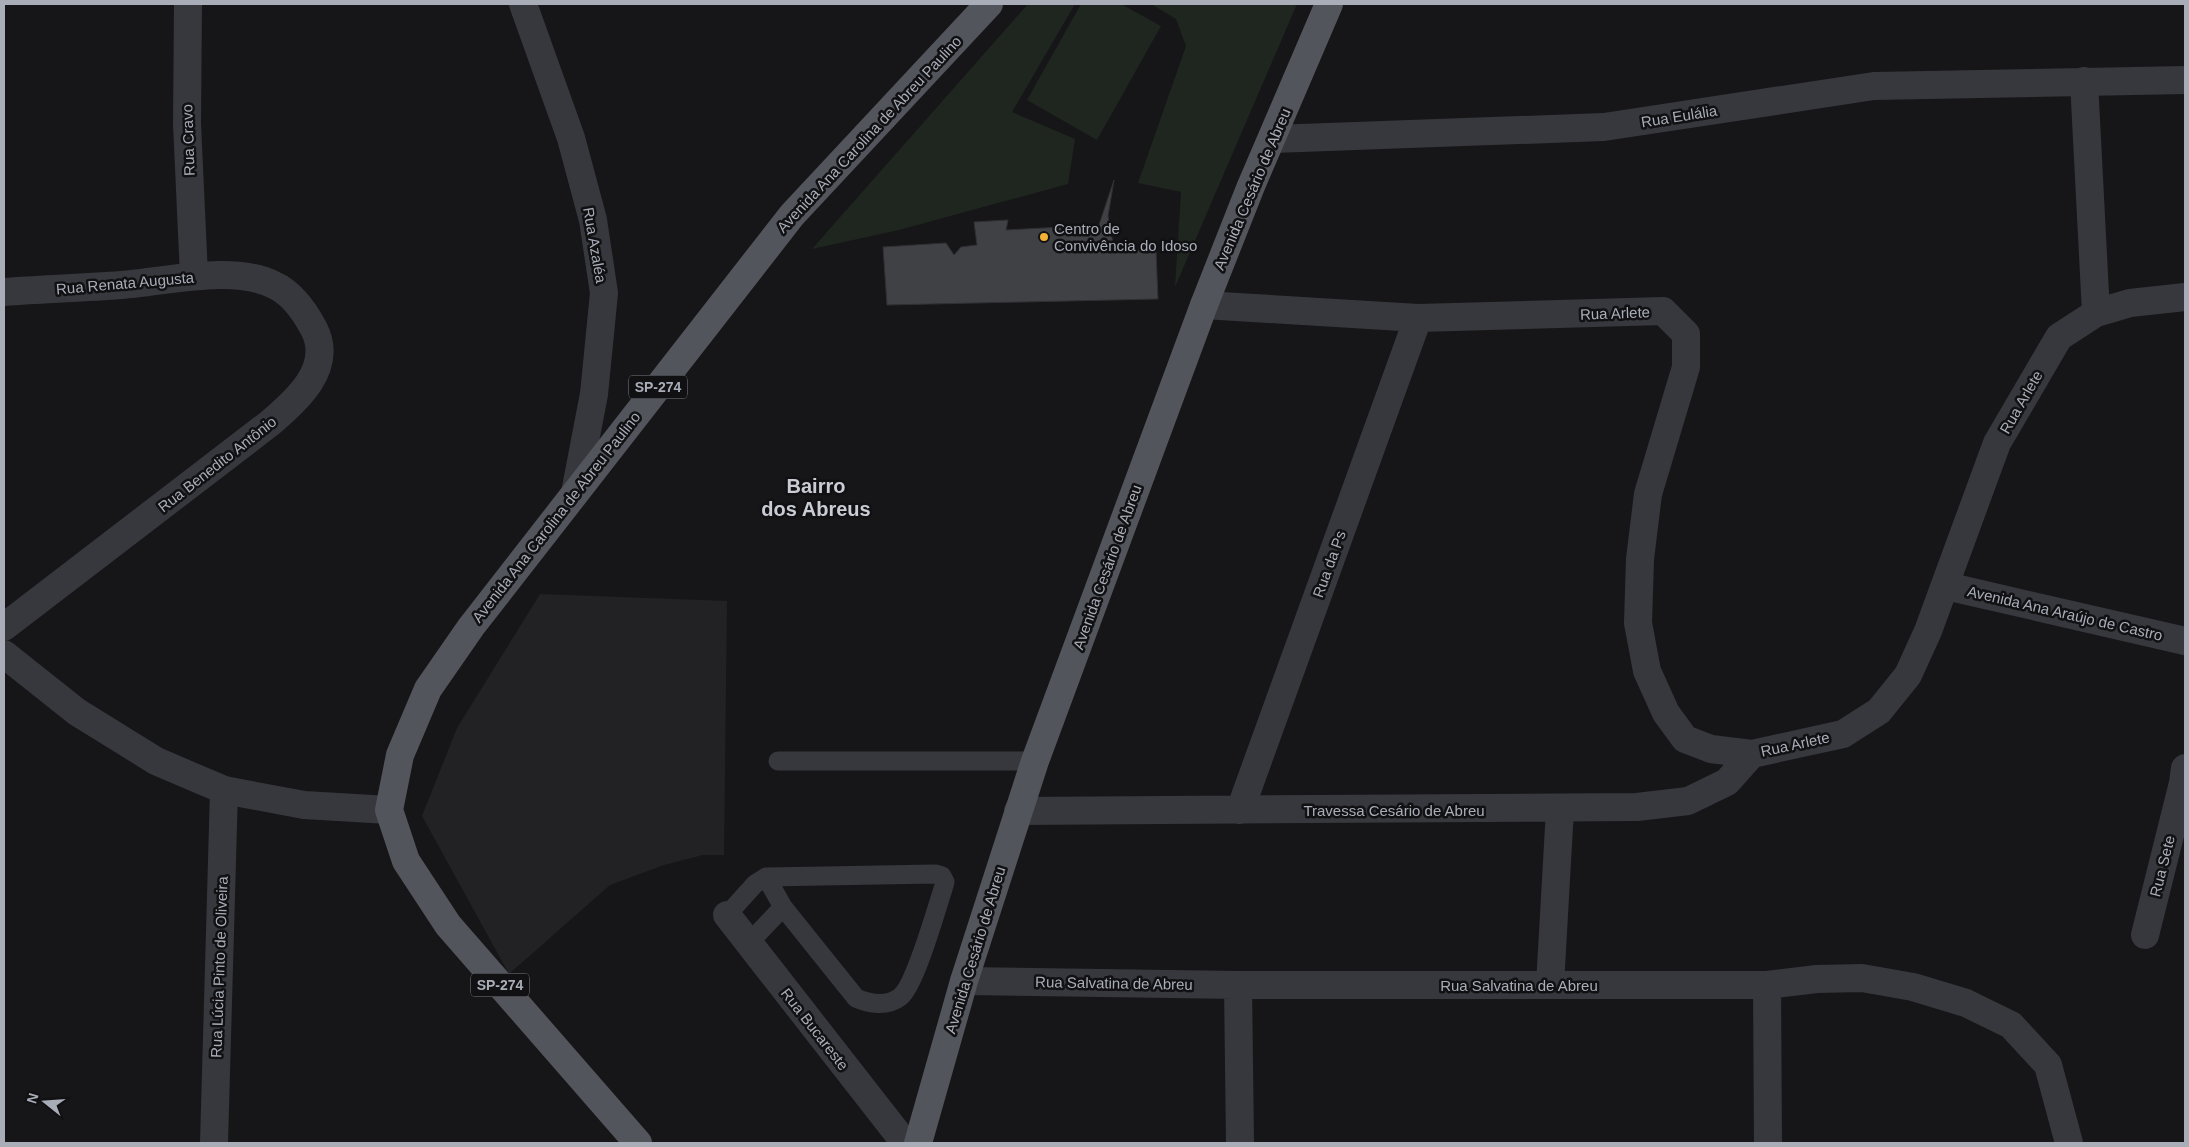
<svg xmlns="http://www.w3.org/2000/svg" width="2189" height="1147" viewBox="0 0 2189 1147" font-family="Helvetica,sans-serif">
<style>
.built{fill:#222225}
.green{fill:#1e261f}
.building{fill:#404145;stroke:#303034}
.lines{fill:none;stroke-linecap:round;stroke-linejoin:round}
.service{stroke:#37383d;stroke-width:19}
.minor{stroke:#37383d;stroke-width:28}
.tertiary{stroke:#37383d;stroke-width:28}
.primary{stroke:#53555c;stroke-width:28}
.poi-dot{fill:#f2b134;stroke:#111113;stroke-width:2}
.labels{text-anchor:middle;dominant-baseline:central;stroke-width:5;stroke-linejoin:round;paint-order:stroke}
.shield{fill:#111113;stroke:#7b7e86;stroke-width:1}
.shield-label{font-size:14px;font-weight:bold;fill:#a8adb8}
.street-label{font-size:15px;fill:#a8adb8;stroke:#111113}
.poi-label{font-size:15px;fill:#a8adb8;stroke:#111113;text-anchor:start}
.district-label{font-size:20px;font-weight:bold;fill:#c9ccd4;stroke:#111113}
</style>
<rect width="100%" height="100%" fill="#161618"/>
<path class="built" d="M540,594L727,601L724,855H703L664,865L610,885L509,974L422,816L457,728Z"/>
<path class="green" d="M1028,4H1075L1012,112L1075,139L1068,184L899,230L812,249Z
M1081,4H1121L1161,26L1097,140L1027,100Z
M1151,4H1297L1175,287L1181,192L1138,183L1186,46L1176,19Z"/>
<path class="building" d="M1114,180L1108,216L1114,249L1156,250L1158,299L887,305L883,247L946,243L954,255L961,247L977,245L974,222L1008,220L1006,230L1099,225Z"/>
<g class="lines">
<path class="service" d="M778,761H1035
M727,915L755,884L766,877L935,874L942,876L945,882L943,889C936,910 915,986 900,997C887,1007 869,1004 856,998L783,907L766,877
M748,944L783,907"/>
<path class="minor" d="M188,4L187,124L194,276
M523,4L571,138L593,220L604,293L594,394L575,493
M2084,81L2096,313
M1273,139L1604,127L1874,86L2185,80
M4,292C43,289 82,288 121,285C166,282 232,264 274,285C292,293 305,312 314,329C334,368 296,401 270,423L4,627
M1204,305L1418,318L1663,311L1686,334V367L1648,494L1640,559L1638,623L1647,671L1666,713L1685,739L1711,749L1752,754L1843,734L1879,711L1908,675L1928,631L1997,443L2059,337L2096,313L2130,303L2185,297
M1946,586L2185,641
M1240,810L1418,318
M1018,811L1637,807L1688,801L1727,782L1752,754
M727,915L905,1143
M2145,935L2183,783L2185,768
M964,981L1238,985H1767L1817,979L1862,978L1913,987L1966,1003L2011,1025L2048,1065L2069,1143
M1238,985L1240,1143
M1550,985L1560,809
M1767,985L1768,1143
M214,1143L224,790"/>
<path class="tertiary" d="M4,654L77,712L156,761L224,790L304,805L389,810"/>
<path class="primary" d="M638,1143L448,925L406,861L389,810L400,755L428,689L471,627L792,215L989,4
M918,1143L964,981L1035,761L1204,305L1251,186L1329,4"/>
</g>
<circle class="poi-dot" cx="1044" cy="237" r="5"/>
<g class="labels">
<g class="shield">
<rect x="629" y="375.5" width="58" height="23" rx="4"/>
<rect x="471" y="973.5" width="58" height="23" rx="4"/>
</g>
<g class="shield-label">
<text x="658" y="387">SP-274</text>
<text x="500" y="985">SP-274</text>
</g>
<g class="street-label">
<text transform="translate(1679 116) rotate(-9)">Rua Eulália</text>
<text transform="translate(869 134) rotate(-47)">Avenida Ana Carolina de Abreu Paulino</text>
<text transform="translate(188 140) rotate(-92)">Rua Cravo</text>
<text transform="translate(1252 189) rotate(-67)">Avenida Cesário de Abreu</text>
<text transform="translate(595 245) rotate(80)">Rua Azaléa</text>
<text transform="translate(125 283) rotate(-5)">Rua Renata Augusta</text>
<text transform="translate(1615 313) rotate(-2)">Rua Arlete</text>
<text transform="translate(2021 402) rotate(-60)">Rua Arlete</text>
<text transform="translate(217 464) rotate(-38)">Rua Benedito Antônio</text>
<text transform="translate(556 517) rotate(-52)">Avenida Ana Carolina de Abreu Paulino</text>
<text transform="translate(1329 564) rotate(-70)">Rua da Ps</text>
<text transform="translate(1107 567) rotate(-70)">Avenida Cesário de Abreu</text>
<text transform="translate(2065 613) rotate(13)">Avenida Ana Araújo de Castro</text>
<text transform="translate(1795 744) rotate(-12)">Rua Arlete</text>
<text x="1394" y="810">Travessa Cesário de Abreu</text>
<text transform="translate(2162 866) rotate(-76)">Rua Sete</text>
<text transform="translate(975 950) rotate(-73)">Avenida Cesário de Abreu</text>
<text transform="translate(219 967) rotate(-88)">Rua Lúcia Pinto de Oliveira</text>
<text transform="translate(1114 983) rotate(1)">Rua Salvatina de Abreu</text>
<text x="1519" y="985">Rua Salvatina de Abreu</text>
<text transform="translate(815 1029) rotate(52)">Rua Bucareste</text>
</g>
<g class="poi-label">
<text x="1054" y="228">Centro de<tspan x="1054" dy="17">Convivência do Idoso</tspan></text>
</g>
<g class="district-label">
<text x="816" y="486">Bairro<tspan x="816" dy="23">dos Abreus</tspan></text>
</g>
</g>
<rect width="2189" height="1147" fill="none" stroke="#a8adb8" stroke-width="10"/>
<g transform="translate(45 1102) rotate(287)" stroke="#111113" stroke-width="4" paint-order="stroke">
<path d="M0-4L9 19L0 12L-9 19Z" fill="#a8adb8"/>
<text y="-8" font-size="14" font-weight="bold" text-anchor="middle" fill="#a8adb8">N</text>
</g>
</svg>
